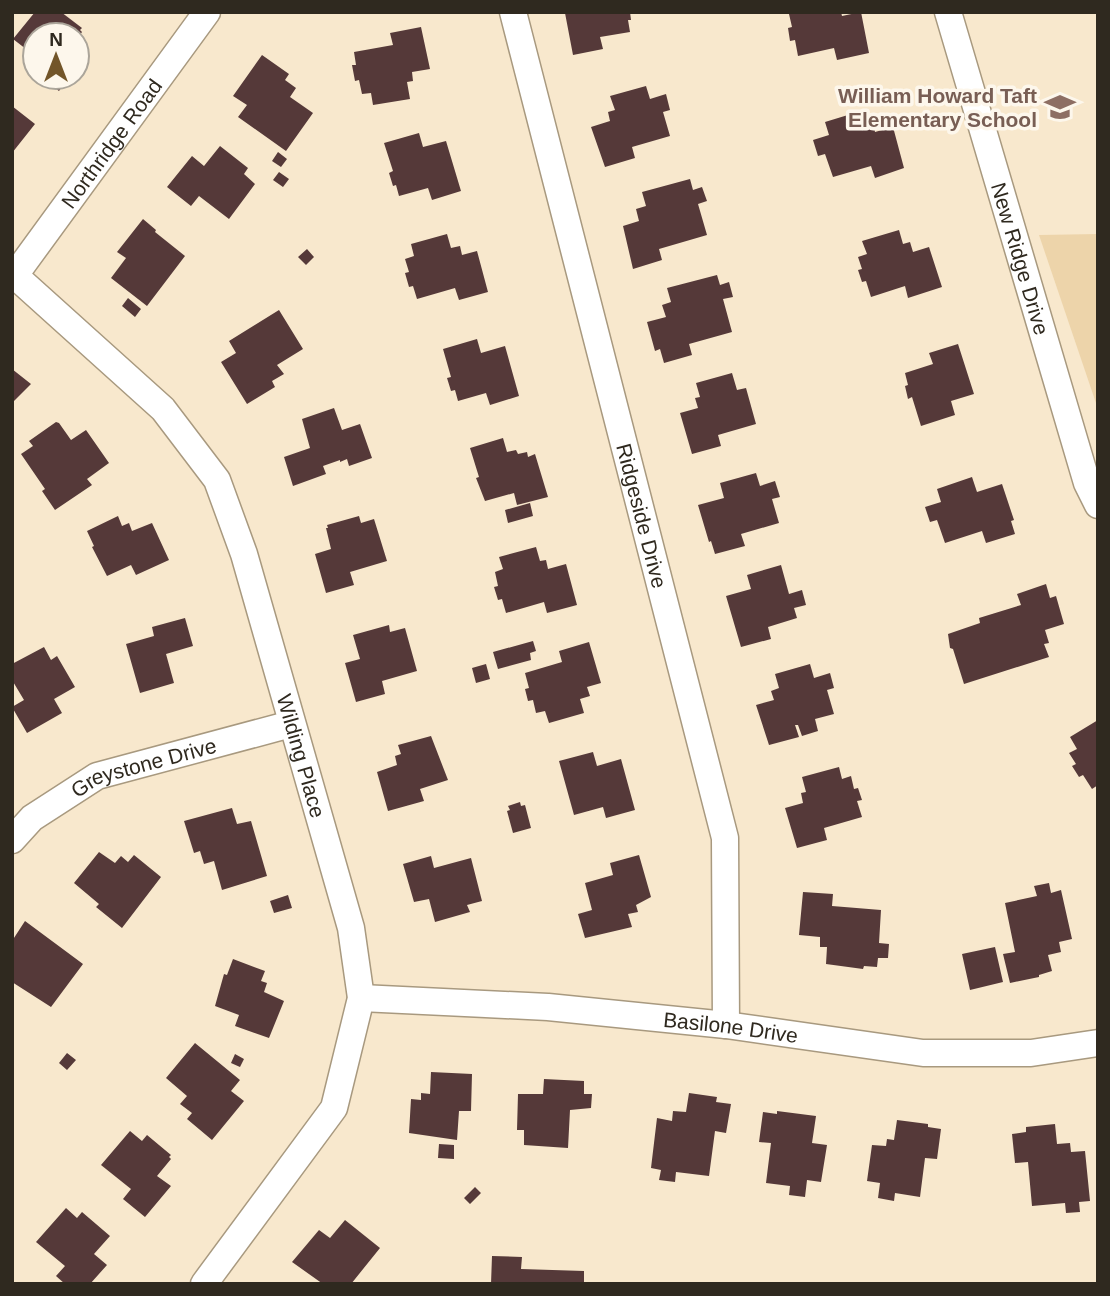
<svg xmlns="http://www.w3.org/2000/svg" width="1110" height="1296" viewBox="0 0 1110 1296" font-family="Helvetica,sans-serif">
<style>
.green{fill:#edd4aa}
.building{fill:#553939}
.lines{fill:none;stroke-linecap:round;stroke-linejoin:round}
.street-casing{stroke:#a8997f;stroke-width:29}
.street{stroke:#fff;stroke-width:26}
.labels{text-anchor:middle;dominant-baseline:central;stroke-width:7;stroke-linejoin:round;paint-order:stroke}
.education-label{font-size:21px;font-weight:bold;fill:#785e54;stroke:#fdf7ec;text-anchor:end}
.street-label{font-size:21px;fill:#2f291f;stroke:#fdf7ec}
</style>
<rect width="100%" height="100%" fill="#f8e8cd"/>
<path class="green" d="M1098,234V409L1039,235Z"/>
<path class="building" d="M35,12H61L82,28L80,30L82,32L77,39V35H35V56L13,39Z
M630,12L631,20H628L630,32L600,37L603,49L573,55L565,13Z
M798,12H841L842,16L861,12L869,53L837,60L834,48L798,56L795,40L790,41L788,28L792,27L789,14Z
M421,27L430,69L412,72L413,81L407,82L410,99L373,105L371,93L362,94L359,80L355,81L352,65H356L354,52L393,45L390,33Z
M262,55L289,74L285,80L296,88L290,97L313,113L286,151L238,117L247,105L233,96Z
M40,77H69L59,91Z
M646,86L650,99L666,94L670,110L663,112L670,136L632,147L635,158L605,167L591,127L610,121L608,112L615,110L610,96Z
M12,106L35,124L12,153Z
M861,111L866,125L873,123L875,132L893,127L904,168L875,178L871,166L833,177L825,154L818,156L813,140L829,135L825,122Z
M419,133L423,147L446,141L461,191L432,200L428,188L399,196L396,185L393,186L389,173L393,171L384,143Z
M220,146L248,168L244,174L255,184L229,219L199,196L191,206L167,187L192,156L204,166Z
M278,152L287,159L281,167L272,161Z
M279,172L289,179L283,187L273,180Z
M690,179L693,190L702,187L707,201L698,204L707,235L659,249L662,260L633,269L623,226L639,221L636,209L646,206L642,192Z
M143,219L156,230L155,232L185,256L147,306L111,278L126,258L117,252Z
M899,230L903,244L910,242L913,252L929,247L942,287L908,298L905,286L871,297L866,281L862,282L858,270L862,269L858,257L867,254L862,241Z
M447,234L451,248L460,246L462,255L477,251L488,292L459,300L455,288L417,299L413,286L409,287L405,273L409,272L405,259L414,256L411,244Z
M307,249L314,257L306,265L298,257Z
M717,275L720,285L729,282L733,297L723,299L732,332L689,344L692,355L664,363L660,349L655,351L647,322L666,317L662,305L671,302L667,288Z
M128,298L141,309L135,317L122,306Z
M279,310L303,349L277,365L284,374L272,381L275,387L247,404L221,362L236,353L229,341Z
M477,339L481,353L505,346L519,396L490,405L486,393L458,401L455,390L451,391L447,378L451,377L443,349Z
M958,344L974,394L951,401L955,415L921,426L912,397L908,399L905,386L908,385L905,373L933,364L929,353Z
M12,369L31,384L12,403Z
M732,373L737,390L746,388L756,424L718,435L721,446L692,454L680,413L698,408L695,398L700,397L696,383Z
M334,408L342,430L360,424L372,458L349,466L347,459L340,462V460L323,466L326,474L293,486L284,457L310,448L302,419Z
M56,422L59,423L71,440L86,430L109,463L87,479L92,485L55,510L42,491L45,489L21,454L33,446L29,441Z
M503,438L507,452L516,450L518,454L527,452L528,457L535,454L548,497L517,505L514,493L485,501L476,478L479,477L470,448Z
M756,473L760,486L775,481L780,497L772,499L779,523L741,534L745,546L715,554L711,541L709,542L698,505L724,498L720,483Z
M972,477L977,492L1002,484L1014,520L1011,521L1015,534L986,543L982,531L945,543L937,520L930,522L925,507L941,502L937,489Z
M530,503L533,516L508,523L505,510Z
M118,516L122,526L129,523L132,531L152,523L169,560L136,575L131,565L107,576L92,547L94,546L87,531Z
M359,516L361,523L374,519L387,561L350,572L354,585L326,593L315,554L331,549L326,528H328L327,525Z
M536,547L540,561L546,560L548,569L566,564L577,605L547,613L544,602L506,613L502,599L498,600L494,587L498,586L495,572L503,569L499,557Z
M781,565L789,594L802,590L806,605L794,608L797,618L768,627L771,639L741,647L726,596L751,589L747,575Z
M1046,584L1050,598L1056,596L1064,624L1045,630L1049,643L1044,644L1049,657L964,684L953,649L950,648L948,634L980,623L979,618L1021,605L1017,594Z
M185,618L193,646L166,654L174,683L140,693L126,644L154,636L152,627Z
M389,625L390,632L405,628L417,671L382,681L385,694L356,702L345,663L360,659L353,635Z
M533,641L536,651L530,653L531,660L498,669L493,652Z
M589,642L601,683L587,687L590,696L580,699L584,713L549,723L545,711L536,713L533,700L528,701L525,689L529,688L525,673L562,662L559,651Z
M44,647L51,660L57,656L75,687L54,699L62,713L27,733L12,707L24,700L12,680V664Z
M486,664L490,679L476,683L472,668Z
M810,664L814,678L830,673L834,688L827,690L834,714L815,719L818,731L802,736L798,725H795L799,737L769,745L756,705L774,700L771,691L779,688L775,674Z
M1098,720V785L1092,789L1083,775L1079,777L1072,766L1076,764L1069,753L1077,749L1070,737Z
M431,736L448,780L420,789L424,801L388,811L377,772L397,765L395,756L401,754L398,745Z
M593,752L597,766L621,759L635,810L606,818L603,807L574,815L559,761Z
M839,767L842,779L851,776L854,789L858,788L862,800L857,801L862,817L824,828L827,840L797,848L785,808L803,803L801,793L806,792L802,777Z
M520,802L521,806L525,805L531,828L513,833L507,811L510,810L508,806Z
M232,808L237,824L251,821L267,876L222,890L214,861L204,864L200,851L194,853L184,821Z
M99,852L115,863L121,856L128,862L134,855L161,877L122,928L96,907L99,904L74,883Z
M639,855L651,897L636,905L638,912L628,914L632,927L585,938L578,914L592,910L585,883L613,875L610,863Z
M431,856L434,868L471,858L482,901L467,905L470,912L435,922L429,899L414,902L403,864Z
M1049,883L1051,893L1061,890L1072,939L1059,942L1061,952L1048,955L1052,971L1039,975V977L1010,983L1003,954L1015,952L1005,903L1037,896L1034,886Z
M803,892L833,894L832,906L881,910L879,943L889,944L888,958H878L877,967L864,966L863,969L826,964L827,947H820V937L799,935Z
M288,895L292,908L274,913L270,901Z
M25,921L83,964L51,1007L12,982V941Z
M995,947L1003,982L970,990L962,954Z
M233,959L265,971L261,981L267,983L264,992L284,1001L269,1038L235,1026L239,1015L215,1006L224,974L227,975Z
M195,1043L240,1080L231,1091L244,1101L212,1140L187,1119L192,1113L180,1104L187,1096L166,1078Z
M67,1053L76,1060L67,1070L59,1063Z
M235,1054L244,1059L240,1067L231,1063Z
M431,1072L472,1074L471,1111H459L457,1140L409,1133L411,1099L421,1100V1093L430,1094Z
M544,1079L584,1081V1094H592L591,1108L570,1110L568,1148L524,1145V1130H517L518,1094H543Z
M689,1093L717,1097L716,1102L731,1104L726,1133L715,1131L709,1176L676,1172L675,1182L659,1180L661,1170L651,1168L657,1118L672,1121L673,1111L686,1112Z
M777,1111L816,1116L812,1143L827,1145L821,1182L807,1180L805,1197L789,1195L790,1186L766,1183L771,1143L759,1142L763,1112L777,1114Z
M897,1120L928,1124V1127L941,1129L937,1159L925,1158L920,1197L895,1193L894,1201L878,1198L880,1183L867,1181L872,1145L886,1146L887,1139L894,1140Z
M1055,1124L1057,1144L1070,1143L1071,1152L1085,1151L1090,1201L1079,1202L1080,1212L1066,1213L1065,1203L1032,1206L1028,1162L1015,1163L1012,1134L1026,1132V1127Z
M130,1131L142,1141L147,1135L171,1155L169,1157L171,1159L157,1176L171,1186L145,1217L123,1199L131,1189L101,1165Z
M439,1144L454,1145V1159L438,1158Z
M475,1187L481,1193L470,1204L464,1198Z
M66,1208L77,1218L82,1212L110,1236L94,1254L107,1265L90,1284H65L56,1276L65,1266L36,1242Z
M345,1220L380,1248L351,1284H323L292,1262L319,1230L330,1238Z
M492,1256L522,1257L521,1269L584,1271V1284H491Z"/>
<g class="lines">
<g class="street-casing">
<g id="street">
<path id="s1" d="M513,12L725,838L726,1025"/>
<path id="s2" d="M948,12L1087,483L1098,505"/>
<path id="s3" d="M12,273L163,409L217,480L244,554L351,928L361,998L334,1108L204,1284"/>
<path id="s4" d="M15,275L207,12"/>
<path id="s5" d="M12,840L32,818L97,776L291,724"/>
<path id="s6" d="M361,998L548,1007L726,1025L923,1053H1031L1098,1043"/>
</g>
</g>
<use href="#street" class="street"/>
</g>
<defs>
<g id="school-bare" transform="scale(2.415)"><path d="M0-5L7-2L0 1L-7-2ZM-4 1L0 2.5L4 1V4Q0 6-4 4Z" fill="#8d6e63" stroke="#fdf7ec" stroke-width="2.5" paint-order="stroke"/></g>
</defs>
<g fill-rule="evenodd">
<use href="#school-bare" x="1060" y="107"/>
</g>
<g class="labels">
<g class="education-label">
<text x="1037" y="95">William Howard Taft<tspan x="1037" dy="24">Elementary School</tspan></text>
</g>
<g class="street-label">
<text stroke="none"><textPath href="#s4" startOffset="163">Northridge Road</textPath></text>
<text stroke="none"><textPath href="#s2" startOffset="257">New Ridge Drive</textPath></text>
<text stroke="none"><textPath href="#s1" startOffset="520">Ridgeside Drive</textPath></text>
<text stroke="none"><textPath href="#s3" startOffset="581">Wilding Place</textPath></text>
<text stroke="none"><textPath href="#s5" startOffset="154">Greystone Drive</textPath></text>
<text stroke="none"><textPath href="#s6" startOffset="371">Basilone Drive</textPath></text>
</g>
</g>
<rect width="1110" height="1296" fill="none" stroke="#2f291f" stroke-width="28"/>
<g transform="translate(56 56)"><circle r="33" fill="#fdf7ec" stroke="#aba59a" stroke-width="2"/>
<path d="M0-5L12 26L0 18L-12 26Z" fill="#725529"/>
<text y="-10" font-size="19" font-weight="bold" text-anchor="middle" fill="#2f291f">N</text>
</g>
</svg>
